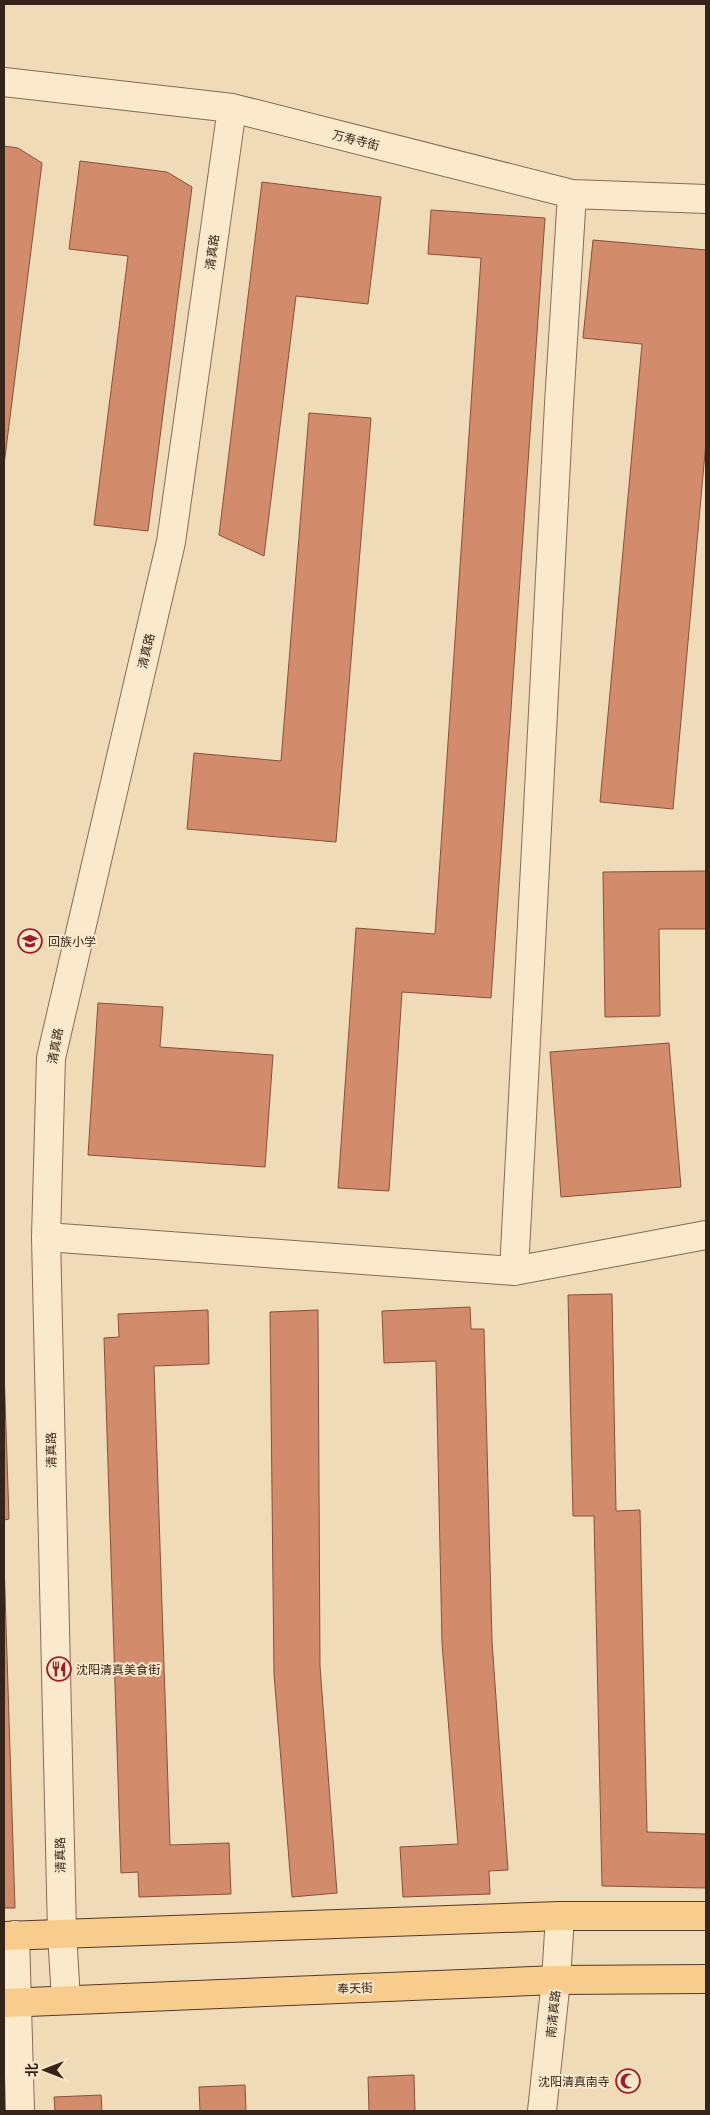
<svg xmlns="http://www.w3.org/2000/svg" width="710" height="2115" viewBox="0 0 710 2115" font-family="'Noto Serif','Noto Sans SC',serif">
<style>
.building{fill:#d28c6c;stroke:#884f37}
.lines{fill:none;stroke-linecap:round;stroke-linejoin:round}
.minor-casing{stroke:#876a53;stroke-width:30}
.major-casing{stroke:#543828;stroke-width:30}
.minor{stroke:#fbe9cc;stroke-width:28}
.major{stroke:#f8cc8c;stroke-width:28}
.labels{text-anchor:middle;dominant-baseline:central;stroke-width:4;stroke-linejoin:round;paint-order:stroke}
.street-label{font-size:12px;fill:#352419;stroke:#f8e6c9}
.poi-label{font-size:12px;fill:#352419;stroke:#f8e6c9;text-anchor:start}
</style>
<rect width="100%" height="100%" fill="#f0dbb9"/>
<path class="building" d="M4,146L18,148L42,163L4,465Z
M80,161L167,172L192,187L148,531L94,525L128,256L69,249Z
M262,182L381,197L368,304L296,296L264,556L219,535Z
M431,210L545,218L491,998L402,992L389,1191L338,1188L356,928L435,934L481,258L428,254Z
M593,240L706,250V442L673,809L600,802L642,344L583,338Z
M309,413L371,418L336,842L187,829L194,753L281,761Z
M706,871V929H659L660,1016L605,1017L603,872Z
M98,1003L163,1007L160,1047L273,1055L265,1167L88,1155Z
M669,1043L681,1187L561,1197L550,1052Z
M612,1294L616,1511L640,1510L647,1832L706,1834V1888L602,1886L594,1516H573L568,1295Z
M470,1307L471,1329H484L492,1641L508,1870L489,1871L490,1894L403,1897L400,1847L458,1844L442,1643L436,1361L384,1363L382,1311Z
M208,1310L209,1364L154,1366L170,1845L229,1843L231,1894L139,1897L138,1872L121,1873L104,1338L119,1337L118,1314Z
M318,1310L320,1666L337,1893L292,1897L274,1674L270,1312Z
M4,1369L9,1519L4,1520Z
M4,1561L15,1908H4Z
M414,2075L415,2111H369L368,2077Z
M245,2085L246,2111H200L199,2087Z
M101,2095L102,2111H55L54,2097Z"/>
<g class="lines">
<g class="minor-casing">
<path id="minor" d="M4,82L232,108L572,194L706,199
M46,1237L514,1271L706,1235
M514,1271L559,404L572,194
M15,1935L20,2111
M66,2000L62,1933L46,1237L51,1058L171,542L232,108
M542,2111L556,1980L560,1916"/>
</g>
<g class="major-casing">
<path id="major" d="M4,1936L560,1916H706
M4,2003L556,1980L706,1979"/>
</g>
<use href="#minor" class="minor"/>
<use href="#major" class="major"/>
</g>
<defs>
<g id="school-ring" transform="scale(1.25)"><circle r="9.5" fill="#f8e6c9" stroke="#9a1f2c" stroke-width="1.5"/><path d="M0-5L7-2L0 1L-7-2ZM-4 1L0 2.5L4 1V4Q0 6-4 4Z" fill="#9a1f2c"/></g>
<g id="restaurant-ring" transform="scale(1.25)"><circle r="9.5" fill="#f8e6c9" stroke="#9a1f2c" stroke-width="1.5"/><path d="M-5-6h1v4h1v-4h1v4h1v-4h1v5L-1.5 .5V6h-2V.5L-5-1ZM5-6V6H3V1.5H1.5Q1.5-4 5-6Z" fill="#9a1f2c"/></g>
<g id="mosque-ring" transform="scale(1.25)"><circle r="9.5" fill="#f8e6c9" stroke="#9a1f2c" stroke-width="1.5"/><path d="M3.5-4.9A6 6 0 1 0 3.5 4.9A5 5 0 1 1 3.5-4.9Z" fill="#9a1f2c"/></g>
</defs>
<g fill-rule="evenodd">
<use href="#school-ring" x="30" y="941"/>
<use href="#restaurant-ring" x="59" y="1669"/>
<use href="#mosque-ring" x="628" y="2081"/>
</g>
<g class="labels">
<g class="street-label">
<text transform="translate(356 140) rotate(14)">万寿寺街</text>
<text transform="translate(212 252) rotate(-82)">清真路</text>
<text transform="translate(146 651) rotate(-77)">清真路</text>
<text transform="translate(55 1046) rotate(-80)">清真路</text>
<text transform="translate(51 1450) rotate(-91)">清真路</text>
<text transform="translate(60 1855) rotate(-91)">清真路</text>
<text transform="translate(355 1988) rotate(-2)">奉天街</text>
<text transform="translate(553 2014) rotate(-84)">南清真路</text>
</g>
<g class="poi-label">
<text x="48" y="941">回族小学</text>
<text x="76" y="1669">沈阳清真美食街</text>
<text x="610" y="2081" text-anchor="end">沈阳清真南寺</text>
</g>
</g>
<rect width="710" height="2115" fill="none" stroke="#352419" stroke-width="10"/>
<g transform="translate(45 2070) rotate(270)" stroke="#f8e6c9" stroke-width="4" paint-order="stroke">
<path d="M0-4L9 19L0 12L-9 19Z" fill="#352419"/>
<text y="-8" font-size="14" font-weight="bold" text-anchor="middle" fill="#352419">北</text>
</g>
</svg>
